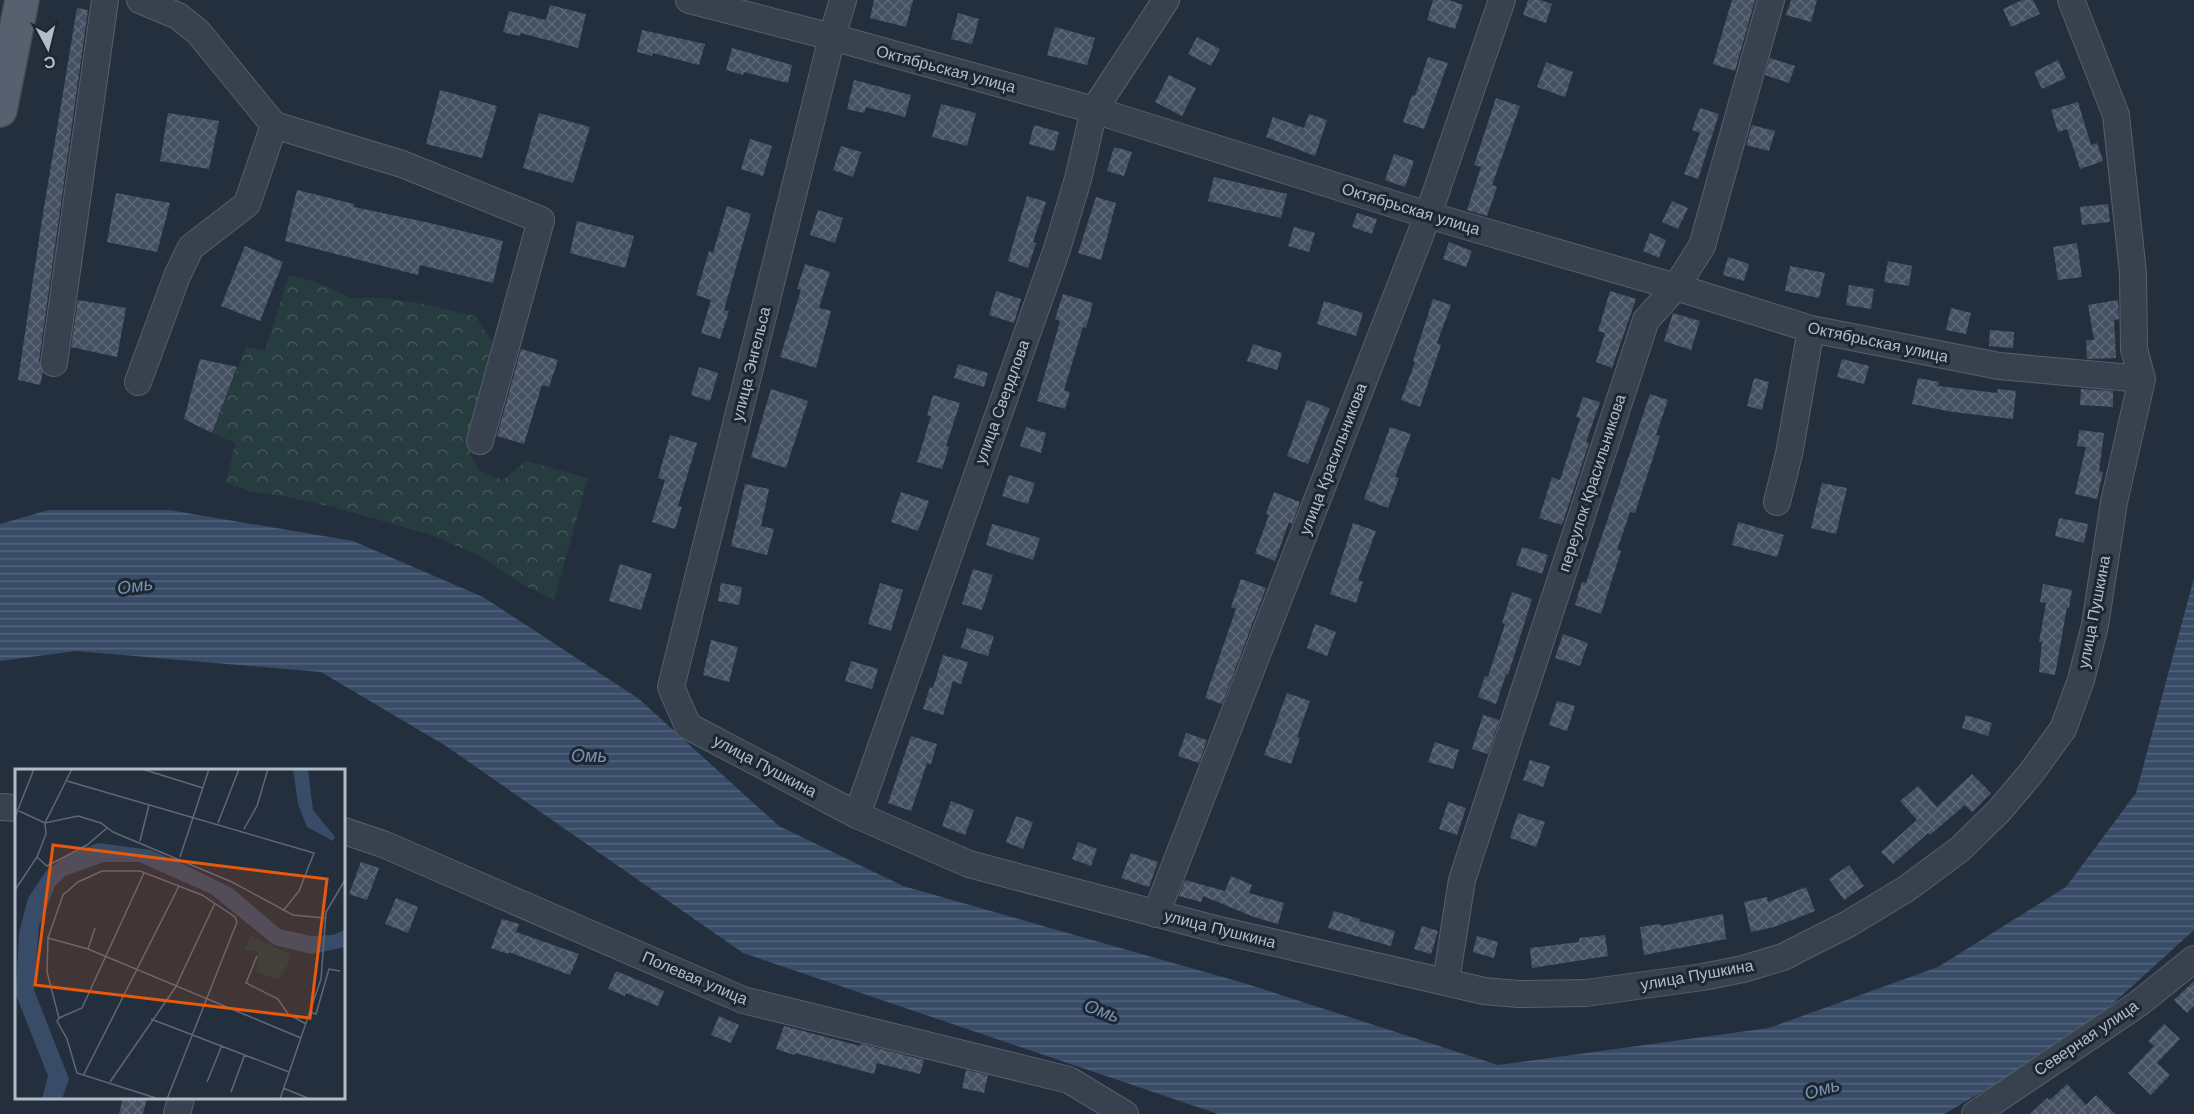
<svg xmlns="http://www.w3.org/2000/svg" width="2194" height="1114" viewBox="0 0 2194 1114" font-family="Helvetica,sans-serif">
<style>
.forest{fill:url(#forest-crowns)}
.water{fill:url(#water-rules)}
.building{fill:url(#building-cross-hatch)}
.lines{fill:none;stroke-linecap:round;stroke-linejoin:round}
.minor-casing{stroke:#565f6c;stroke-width:28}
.major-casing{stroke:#414a57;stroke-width:36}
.minor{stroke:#38414e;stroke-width:26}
.major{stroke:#56606e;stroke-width:33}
.labels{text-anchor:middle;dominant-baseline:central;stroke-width:6;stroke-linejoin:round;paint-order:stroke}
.street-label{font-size:16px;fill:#b4bcc9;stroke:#1d2633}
.water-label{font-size:18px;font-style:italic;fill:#7c92b1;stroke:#1d2633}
.inset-road{fill:none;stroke:#5e6776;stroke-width:1.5}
.view{fill:#e8590c;fill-opacity:0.15;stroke:#e8590c;stroke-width:3}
.inset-edge{fill:none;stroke:#b4bcc9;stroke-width:3}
</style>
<defs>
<pattern id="forest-crowns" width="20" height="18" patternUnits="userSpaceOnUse" patternTransform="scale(1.5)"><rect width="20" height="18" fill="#263c3f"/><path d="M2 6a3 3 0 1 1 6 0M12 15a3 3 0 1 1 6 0" fill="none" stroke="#435659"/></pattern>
<pattern id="water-rules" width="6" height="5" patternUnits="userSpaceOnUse" patternTransform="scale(1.5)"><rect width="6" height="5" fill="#394c67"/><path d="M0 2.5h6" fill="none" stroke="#53647b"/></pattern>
<pattern id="building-cross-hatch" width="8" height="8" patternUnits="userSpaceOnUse" patternTransform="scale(1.5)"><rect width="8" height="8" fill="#455162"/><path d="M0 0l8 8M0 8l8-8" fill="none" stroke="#5d6877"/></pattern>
</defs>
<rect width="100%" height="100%" fill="#242f3e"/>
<path class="forest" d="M289,275L316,282L351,298H381L418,303L475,316L493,343L486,367L481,401L467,446L478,470L503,480L526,461L588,478L554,600L522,584L476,554L431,535L337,508L284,496L254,492L226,483L235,443L212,433L246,347L265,351Z"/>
<path class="water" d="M49,510H169L353,541L483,597L639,699L779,826L903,886L1247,984L1498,1065L1769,1028L1938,967L2066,887L2136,793L2194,578V930L2075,1038L1944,1114H1218L743,953L446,746L321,672L76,651L0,661V524Z"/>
<path class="building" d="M874,0H913L906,27L870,18Z
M1433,0H1449L1463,5L1455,29L1427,20Z
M1528,0H1540L1552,4L1546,23L1523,15Z
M1732,0H1755L1735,71L1713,64Z
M1791,0H1817L1811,22L1786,15Z
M2022,0H2033L2040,14L2011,27L2003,9Z
M550,5L586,14L578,48L521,33L520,36L503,32L509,11L546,20Z
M77,8L88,10L39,361L43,372L40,385L18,380L41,226Z
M958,13L979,19L972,44L951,39Z
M1055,27L1095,38L1087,65L1047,55Z
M642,30L705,44L699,65L653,53L652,56L637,52Z
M1197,37L1220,49L1211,66L1188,54Z
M732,48L792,65L788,83L744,72L743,75L726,70Z
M1428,57L1448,63L1424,129L1403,122L1412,95L1415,96Z
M1770,58L1795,66L1789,83L1765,75Z
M2058,60L2066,78L2042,89L2034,72Z
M1546,62L1573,72L1565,97L1537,87Z
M1169,75L1196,88L1182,116L1155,102Z
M854,80L911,95L905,117L866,107L864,113L847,109Z
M440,90L497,106L482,158L426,144Z
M1496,98L1520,106L1492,185L1497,187L1487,216L1467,210L1481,167L1474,165Z
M2078,102L2091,145L2097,143L2103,161L2080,169L2067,129L2058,132L2051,110Z
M941,104L976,113L967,146L932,137Z
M1700,108L1719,114L1698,179L1684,174L1700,133L1692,130Z
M168,113L219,121L209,169L160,161Z
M539,113L590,127L573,183L523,168Z
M1309,114L1327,120L1315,156L1266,137L1273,117L1304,128Z
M1034,125L1059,132L1054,151L1029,144Z
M1752,125L1775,131L1769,151L1746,145Z
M750,139L772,146L763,176L741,169Z
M841,146L861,152L853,177L833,170Z
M1114,147L1132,152L1124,176L1107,171Z
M1394,154L1414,161L1405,187L1385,180Z
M1214,177L1287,194L1281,218L1208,201Z
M297,190L354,204V207L430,223L503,241L493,283L420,265L418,275L285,241Z
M116,193L170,203L157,252L107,242Z
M1027,196L1046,202L1033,242L1036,243L1028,268L1008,261Z
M1096,197L1116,203L1101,260L1078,253Z
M1672,201L1688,208L1678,229L1662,222Z
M2108,204L2110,222L2082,225L2080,207Z
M727,206L751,214L724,310L729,311L720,339L701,333L711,300L696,295L709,251L713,253Z
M818,210L843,218L835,243L810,235Z
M1357,213L1377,219L1372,234L1352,227Z
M577,221L634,236L625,268L570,253Z
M1294,227L1315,233L1309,252L1288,246Z
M1650,233L1666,240L1659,258L1643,251Z
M1449,242L1472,251L1466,267L1443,259Z
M2077,243L2082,277L2058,280L2053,247Z
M245,246L283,262L260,321L221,306Z
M1728,257L1749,264L1744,281L1723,275Z
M1888,261L1912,266L1909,286L1884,282Z
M805,264L830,272L819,308L831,311L816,368L780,357L801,290L797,289Z
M1790,266L1825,273L1819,298L1785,291Z
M1849,285L1874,289L1871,309L1846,305Z
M996,291L1021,299L1014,323L989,315Z
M1610,291L1636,299L1612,368L1596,362L1605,333L1598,331Z
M1063,294L1093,303L1086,328L1083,327L1064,390L1070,392L1065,409L1037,401L1060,321L1055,319Z
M1433,299L1451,305L1437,343L1441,345L1420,407L1401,400L1415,362L1413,361Z
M78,300L126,308L117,357L71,347Z
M2118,300L2119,319L2114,320L2116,358L2087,359L2086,340H2094L2088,305Z
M1324,301L1363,313L1356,336L1317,324Z
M1951,308L1971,313L1966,334L1946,330Z
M1673,313L1700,321L1691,350L1664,341Z
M1990,330L2014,332L2013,348L1989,346Z
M1253,344L1282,353L1277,370L1247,361Z
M521,349L558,360L549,387L542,385L524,444L497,436Z
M200,359L237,367L212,433L184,419Z
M1842,359L1869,366L1864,384L1837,377Z
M958,364L988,373L984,387L954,378Z
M699,367L718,373L710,401L691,395Z
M1754,378L1769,382L1762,410L1747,406Z
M1918,378L1939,382L1938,386L1997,393L1998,389L2016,391L2013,419L1953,412L1912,404Z
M771,389L808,401L786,468L751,457Z
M2081,389L2113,391V407L2080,405Z
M1650,394L1668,400L1656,435L1660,436L1635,513L1630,512L1617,550L1621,551L1601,614L1575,605L1582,582L1586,583Z
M933,395L960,403L946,446L949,447L942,469L917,462L931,416L927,415Z
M1583,397L1600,402L1586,442L1589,443L1562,525L1539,518L1552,477L1560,480L1580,418L1576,417Z
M1307,400L1330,408L1308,464L1287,456Z
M1026,427L1046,433L1041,453L1020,446Z
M1390,427L1411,434L1395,477L1399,478L1388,508L1364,499Z
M2079,430L2104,433L2099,471L2103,472L2097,499L2075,494L2086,447L2077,446Z
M670,435L697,443L678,506L682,507L675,529L652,522L665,480L658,478Z
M1009,475L1035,483L1028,504L1002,496Z
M1822,483L1847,488L1836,534L1811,528Z
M745,484L769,489L761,526L774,529L767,555L731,546Z
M901,492L929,501L918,531L891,522Z
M1274,492L1300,502L1292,524L1289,522L1275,561L1255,553L1269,515L1266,514Z
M2059,518L2088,524L2084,543L2055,536Z
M1738,522L1784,535L1777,557L1732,545Z
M1353,523L1376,531L1358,580L1363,582L1356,603L1330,594Z
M992,524L1040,538L1033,560L986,545Z
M1522,547L1548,555L1542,574L1516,565Z
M620,564L652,574L641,610L609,601Z
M973,569L993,575L982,610L962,604Z
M1241,579L1266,588L1222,704L1205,698L1236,609L1231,607Z
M721,583L742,587L739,605L718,601Z
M880,583L903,590L891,631L868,624Z
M2043,584L2072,590L2069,608L2067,607L2055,675L2039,672L2042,642H2039L2046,603L2040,602Z
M1512,592L1532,599L1508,675L1506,674L1496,704L1478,697L1485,676L1488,677L1505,624L1502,623Z
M1315,624L1336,632L1327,656L1307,648Z
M967,628L994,636L988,656L961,648Z
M1563,634L1588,643L1580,666L1555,658Z
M711,640L738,647L729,682L703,675Z
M943,655L968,662L961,684L953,681L943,715L923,709L930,687L933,688Z
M851,661L878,669L872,689L845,681Z
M1287,693L1310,701L1297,737L1300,738L1291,764L1264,755Z
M1557,701L1575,706L1567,731L1549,725Z
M1483,715L1499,720L1488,754L1472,749Z
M1966,715L1992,723L1988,736L1962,728Z
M1186,733L1207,740L1199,763L1178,756Z
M911,736L937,744L931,764L927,763L911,811L888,803Z
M1435,742L1459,750L1453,769L1428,762Z
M1530,760L1550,766L1543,787L1523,780Z
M1972,774L1991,793L1972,812L1965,805L1930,835L1928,833L1893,864L1881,852L1917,820L1900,801L1918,786L1937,807Z
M951,801L974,810L965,835L942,826Z
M1448,802L1466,808L1457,835L1439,829Z
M1518,813L1545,822L1536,847L1510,838Z
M1016,816L1033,822L1023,849L1006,842Z
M1078,842L1097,849L1091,866L1072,859Z
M1131,853L1158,862L1149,887L1121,878Z
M361,862L379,868L367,900L349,894Z
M1849,865L1864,886L1844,900L1829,879Z
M1231,876L1252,885L1249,893L1284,903L1278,924L1254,917L1203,896L1201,902L1179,896L1185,880L1225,891Z
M1806,887L1815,911L1774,927L1751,932L1744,902L1767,897L1768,902Z
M396,898L418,907L408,933L385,924Z
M1334,911L1360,919L1359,921L1395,931L1391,946L1328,928Z
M1723,914L1726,939L1644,955L1640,927L1660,924L1661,926Z
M502,919L519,924L516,932L579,954L570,975L509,952L508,954L491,948Z
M1422,926L1438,931L1431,954L1414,949Z
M1605,935L1608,956L1532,968L1530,948L1579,942V938Z
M1477,936L1498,942L1494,958L1473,952Z
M616,971L664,991L658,1006L626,993L625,996L608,989Z
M2194,981V1006L2187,1013L2174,1000Z
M719,1016L739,1025L731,1043L711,1035Z
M2164,1024L2180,1039L2157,1063L2170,1075L2151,1095L2128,1073L2154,1046L2148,1041Z
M784,1026L860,1046L861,1044L924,1060L920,1074L877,1063L874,1074L795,1053L794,1055L776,1049Z
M966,1070L988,1075L984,1093L962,1088Z
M2067,1084L2086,1105L2096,1095L2115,1114H2030L2047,1098L2050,1100Z
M123,1098H147L143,1114H119Z"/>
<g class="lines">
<g class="minor-casing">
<path id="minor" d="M140,0L178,16L198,32L274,125L402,164L541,220L480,441
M689,0L832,37L1094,110L1428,215L1676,287L1811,329L1999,366L2142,379
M843,0L832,37L671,687L688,726L857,815L969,864L1219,930L1484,991L1518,994L1586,993L1703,977L1743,969L1783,957L1848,924L1906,889L1960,849L1999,811L2031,773L2063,729L2081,680L2095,625L2114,502L2142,379L2134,349L2133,273L2116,115L2071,0
M54,363L105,0
M138,382L177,276L191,247L247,204L274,125
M1777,502L1789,454L1811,329
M0,807L16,808
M857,815L1057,249L1078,179L1094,110L1166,0
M344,831L383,844L743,1000L1069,1080L1125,1114
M1156,914L1428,215L1502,0
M1446,981L1462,880L1646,320L1676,287L1702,246L1771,0
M177,1114L181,1098
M1975,1114L2138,1004L2194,959"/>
</g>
<g class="major-casing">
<path id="major" d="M0,110L22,0"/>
</g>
<use href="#minor" class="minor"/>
<use href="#major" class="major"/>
</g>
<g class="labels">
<g class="street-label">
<text transform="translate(946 69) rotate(15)">Октябрьская улица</text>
<text transform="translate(1411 209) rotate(17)">Октябрьская улица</text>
<text transform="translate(1878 342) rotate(12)">Октябрьская улица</text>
<text transform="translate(751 364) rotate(-76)">улица Энгельса</text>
<text transform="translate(1002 402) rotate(-70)">улица Свердлова</text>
<text transform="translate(1333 459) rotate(-69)">улица Красильникова</text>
<text transform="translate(1592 483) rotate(-72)">переулок Красильникова</text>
<text transform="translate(2094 612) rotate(-79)">улица Пушкина</text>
<text transform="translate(765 766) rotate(28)">улица Пушкина</text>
<text transform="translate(1220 929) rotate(14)">улица Пушкина</text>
<text transform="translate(1697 975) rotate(-10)">улица Пушкина</text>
<text transform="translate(695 978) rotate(23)">Полевая улица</text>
<text transform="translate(2086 1038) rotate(-34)">Северная улица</text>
</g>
<g class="water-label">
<text transform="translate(135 586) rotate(-8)">Омь</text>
<text x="589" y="756">Омь</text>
<text transform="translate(1102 1011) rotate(20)">Омь</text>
<text transform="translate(1822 1089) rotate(-16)">Омь</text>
</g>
</g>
<g transform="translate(15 769)">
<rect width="330" height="330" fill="#242f3e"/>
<path d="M235,166L274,185L275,192L263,211L241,203L243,183L229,181Z" fill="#263c3f"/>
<path d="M278,0H293L298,41L320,68L318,72L292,58L283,35ZM83,74L136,81L164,93L217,119L265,160L296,167L318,166L330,161V178L297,185L259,176L196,125L124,93H89L50,107L40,117L24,157L19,221L54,310L47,330H27L33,307L1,226L4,164L13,129L31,102L51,87Z" fill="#394c67"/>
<path class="inset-road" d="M127,0L188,19M52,12L299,84L284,122L268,142M4,42L30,54L63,47L86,54L98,63L217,113L278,146L310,149M0,48L19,0M203,54L224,0M229,60L242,37L253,0M125,72L134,36M22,88L32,97L72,76L92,59M165,88L194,0M0,121L22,88L31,65L30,54L57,0M33,169L73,180L286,269M73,180L80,159M242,187L231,214L263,230L273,245L291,255M294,243L301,245L314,200L325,202M44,249L67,239L129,104M136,250L274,303M69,305L164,117M95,313L160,219L200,134M192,313L207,276M268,319L295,330M216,323L230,285M144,330L62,304L52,270L42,252L44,249L32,203L33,169L48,126L63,113L87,102H125L187,126L220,148L222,153L152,330M265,330L306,210L311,143L330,111"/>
<path class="view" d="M38,76L312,110L295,249L20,216Z"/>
<rect width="330" height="330" class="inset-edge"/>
</g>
<g transform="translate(48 48) rotate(173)" stroke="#1d2633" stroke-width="4.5" paint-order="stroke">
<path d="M0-4.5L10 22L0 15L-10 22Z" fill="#b4bcc9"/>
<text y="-9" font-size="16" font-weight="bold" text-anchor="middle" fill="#b4bcc9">С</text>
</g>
</svg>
